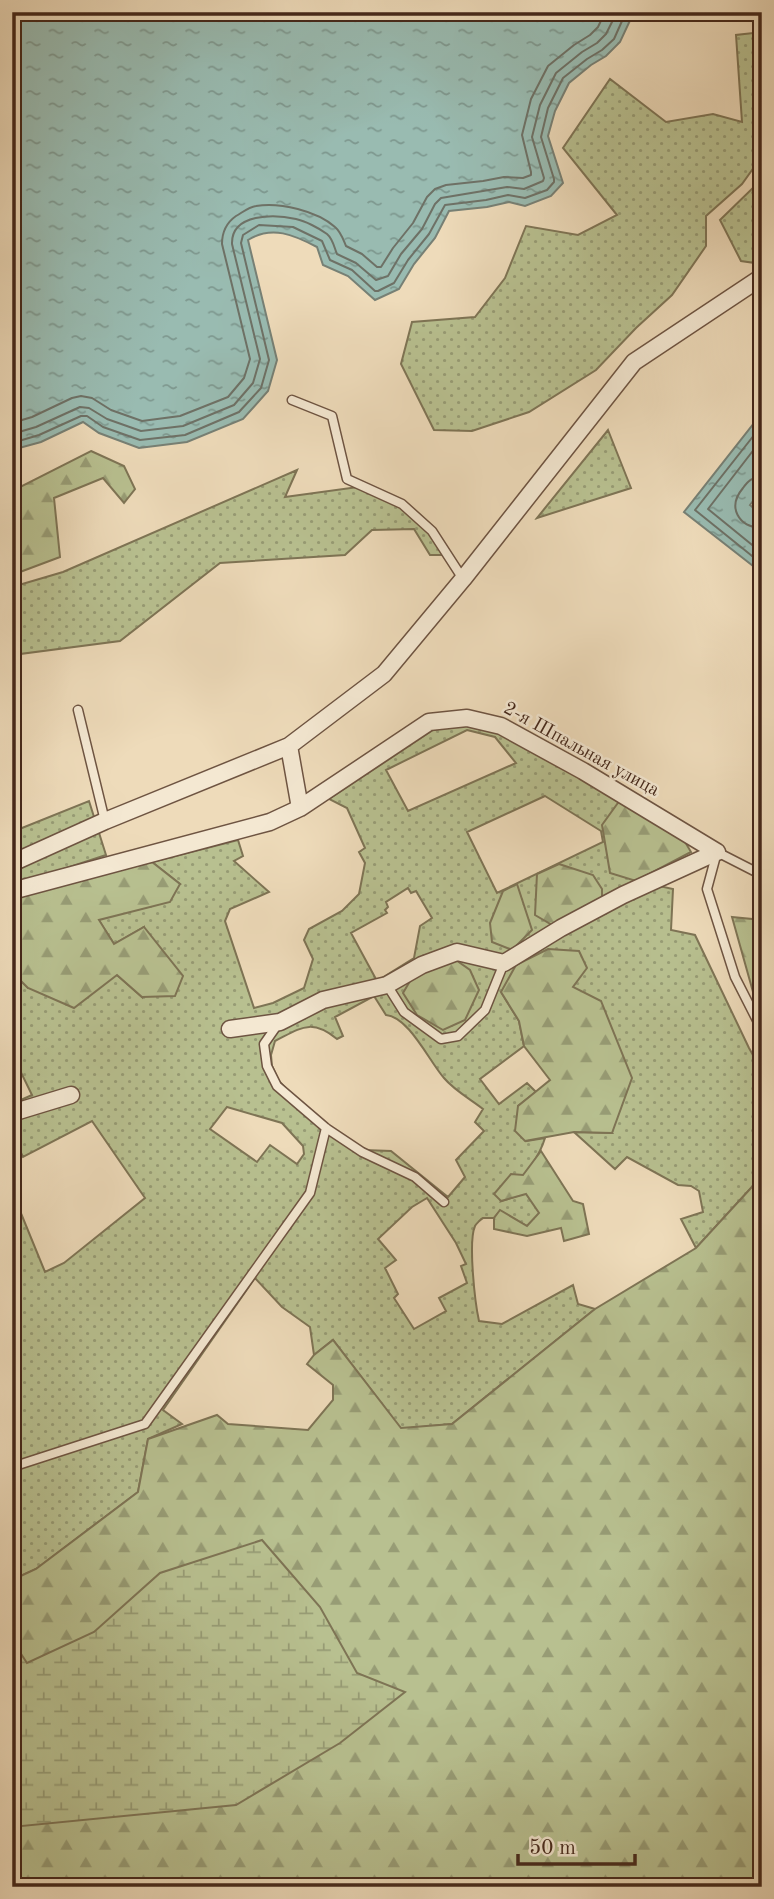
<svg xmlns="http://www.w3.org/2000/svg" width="774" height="1899" viewBox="0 0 774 1899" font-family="'Old Standard TT',serif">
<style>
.grass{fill:url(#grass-dots);stroke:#7e7455;stroke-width:2;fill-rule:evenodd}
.forest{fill:url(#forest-firs);stroke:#7e7455;stroke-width:2}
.wetland{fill:url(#wetland-marsh);stroke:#7e7455;stroke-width:2}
.water{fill:url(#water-ripples);stroke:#778075;stroke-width:2}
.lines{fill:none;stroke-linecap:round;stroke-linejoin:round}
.shore{stroke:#6e7166;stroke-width:2}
.lane-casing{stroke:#6e5442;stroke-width:11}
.street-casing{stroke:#6e5442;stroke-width:19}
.lane{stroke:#f4e8d2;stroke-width:8}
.street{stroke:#f4e8d2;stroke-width:16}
.labels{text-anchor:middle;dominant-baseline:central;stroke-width:5;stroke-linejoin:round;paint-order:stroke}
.street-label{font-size:19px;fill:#44271a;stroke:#f4e8d2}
</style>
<defs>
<pattern id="grass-dots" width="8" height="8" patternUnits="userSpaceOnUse" patternTransform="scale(1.75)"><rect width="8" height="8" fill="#b8c090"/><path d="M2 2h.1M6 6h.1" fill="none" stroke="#979c75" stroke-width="1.8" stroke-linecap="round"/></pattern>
<pattern id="forest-firs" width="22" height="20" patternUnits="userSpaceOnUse" patternTransform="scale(1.75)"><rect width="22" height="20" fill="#b8c090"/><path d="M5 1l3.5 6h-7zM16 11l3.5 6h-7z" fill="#979c75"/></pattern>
<pattern id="wetland-marsh" width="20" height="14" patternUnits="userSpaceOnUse" patternTransform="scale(1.75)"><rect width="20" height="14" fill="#b8c090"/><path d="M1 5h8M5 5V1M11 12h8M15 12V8" fill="none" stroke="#979c75"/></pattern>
<pattern id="water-ripples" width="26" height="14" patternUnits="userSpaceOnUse" patternTransform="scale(1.75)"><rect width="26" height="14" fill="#99bbb1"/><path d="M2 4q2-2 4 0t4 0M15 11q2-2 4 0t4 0" fill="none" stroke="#7e988f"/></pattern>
</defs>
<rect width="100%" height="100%" fill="#eedbba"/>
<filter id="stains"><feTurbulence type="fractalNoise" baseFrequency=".00286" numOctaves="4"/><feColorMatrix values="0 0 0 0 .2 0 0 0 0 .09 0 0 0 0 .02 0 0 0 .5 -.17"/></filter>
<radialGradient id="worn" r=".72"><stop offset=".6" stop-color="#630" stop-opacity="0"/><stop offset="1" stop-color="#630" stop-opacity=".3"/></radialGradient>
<path class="grass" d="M762,32V156L742,184L706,216V246L672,295L636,328L596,370L529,412L472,431L434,430L401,364L412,322L475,317L505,278L526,226L578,235L617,215L563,148L610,79L666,122L713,114L742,122L736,35Z
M762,179V264L741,261L720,220Z
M608,430L631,488L537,518Z
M297,470L285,497L358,487L401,507L431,532L444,555H430L414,529L372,530L345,555L220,563L120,641L12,655V587L63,572Z
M466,723L497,732L620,800L636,881L673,889L671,930L695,935L749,1048L762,1071V1176L696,1248L681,1219L703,1212L699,1191L691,1186L678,1185L627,1157L615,1169L574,1132L612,1133L501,992L519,1021L524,1046L480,1079L499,1104L527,1083L536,1092L518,1106L526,1141L545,1138C538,1162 518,1182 502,1201L526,1193L540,1213L527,1226L500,1211L494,1218H483C481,1219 476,1224 475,1226C468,1242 475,1303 479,1321L502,1324L573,1285L578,1304L595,1309L452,1424L401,1429L333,1340L314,1355L310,1327L282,1307L255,1278L163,1410L182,1424L148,1439L138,1492L36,1569L12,1580V1209L18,1206L45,1272L64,1263L145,1198L92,1121L23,1157L13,1136L12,1104L32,1095L12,1054V972L28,988L117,975L142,997L144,927L114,944L98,919L180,884L152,862L238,840L243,856L234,861L269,892L230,909L225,921L254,1008L273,1003L304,988L313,959L304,940L309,929L342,911L359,894L365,863L359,852L365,848L347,808L329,799L433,730ZM467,730L495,737L516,763L408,811L386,770ZM545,796L601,831L603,842L497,893L467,832ZM408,888L411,893L416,891L432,918L420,926L414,958L377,981L351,933L387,913L385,910L388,907L386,902ZM374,996L386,1015C409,1017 429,1061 444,1078C454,1090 470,1099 483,1109L475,1122L484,1131L456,1160L465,1177L448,1197L391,1151L364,1150L328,1126L296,1099L279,1081L272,1066L271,1055L275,1041C301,1028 311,1018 337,1039L343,1036L335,1017ZM227,1107L282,1123L303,1146L304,1154L297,1164L270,1145L257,1162L210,1129ZM427,1198L456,1243L466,1264L461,1266L467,1283L439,1298L446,1311L414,1329L394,1298L398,1294L385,1268L396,1260L378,1239L412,1207Z
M89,801L106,855L12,886V832Z"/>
<path class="forest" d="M91,451L124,466L135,489L124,503L103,478L54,498L60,557L12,575V491Z
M620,800L681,835L691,852L636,881L610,873L602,825Z
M152,862L180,884L170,902L99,920L114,944L144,927L183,976L175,996L142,997L117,975L74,1008L28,988L12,972V905L27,893Z
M559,864L593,875L602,889V901L554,926L535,915L537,874Z
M517,884L532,930L512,950L492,942L490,923L503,891Z
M732,917L762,920V1024Z
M548,949L579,951L587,968L573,987L601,1001L632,1078L612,1133L574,1132L525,1141L515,1131L518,1106L550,1080L524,1046L519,1021L501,992L516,965Z
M453,958L470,970L479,990L465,1020L443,1030L417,1015L403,993L413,976Z
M541,1151L573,1201L583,1204L589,1234L564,1241L561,1228L527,1236L494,1229V1218L500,1210L527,1226L539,1213L526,1194L501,1201L494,1194L511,1174L523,1175Z
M762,1176V1887H12V1580L36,1569L138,1492L148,1439L217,1415L228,1424L308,1430L333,1400V1385L307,1364L314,1355L333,1340L401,1428L452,1424L595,1309L696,1248Z"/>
<path class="wetland" d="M262,1540L320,1607L357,1673L405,1692L340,1743L236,1805L12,1827V1640L27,1663L94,1632L160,1573Z"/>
<path class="water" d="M12,12H634L620,42L606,56L591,65L569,83L555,111L548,136L563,183L551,196L525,206L509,202L487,207L449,211L435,238L414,264L399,289L375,300L348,276L323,265L317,247C294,235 272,225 248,240L277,360L268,391L243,419L187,442L139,448L99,433L83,422L41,442L12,450Z
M762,413V489L750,505L762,515V573L684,512Z"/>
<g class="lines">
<path class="shore" d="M12,423L32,417L72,398L81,396L92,398L111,410L142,421L180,416L228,397L244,378L250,359L222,244C222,232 226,223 236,216C243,212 249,207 256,206C280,202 317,211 335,227C341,232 343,239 346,246L362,254L377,267H381L393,248L413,223L427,197L435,189L446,185L483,181L504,177L523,178L531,175V172L522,135L531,99L548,66L574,45L590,35L598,27L605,12
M762,425L695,510L762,564
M12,434L36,427L80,407L89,408L107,419L141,431L183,426L234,405L253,383L260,359L232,244C231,213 275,214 296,219C305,221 319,228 327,234C333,239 334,247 337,254L356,263L376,280L388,276L401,254L422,229L435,204L441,198L507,187L524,189L543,181L544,178L532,137L540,105L556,73L582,52L597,43L606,34L617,12
M762,439L708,509L762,553
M12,443L39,435L81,416H87L103,427L140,440L185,435L239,412L261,388L269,360L241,243L243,235L259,225L293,227L322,241L330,260L352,270L375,291H378L394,283L408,260L429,234L445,205L486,200L508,195L525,198L547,190L554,182V179L541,137L548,108L563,78L587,59L602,50L614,39L626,12
M762,477C752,477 748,481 743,488C727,507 738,527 762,528"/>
<g class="lane-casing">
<path id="lane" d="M292,400L332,416L347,479L402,504L432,531L463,579
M78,710L105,821
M762,875L717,852L707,889L735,977L762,1030
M387,985L404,1012L441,1039L458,1036L485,1010L504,963
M278,1024L264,1044L267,1066L277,1086L326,1128L362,1152L415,1177L444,1202
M12,1467L145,1424L310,1193L326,1128"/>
</g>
<g class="street-casing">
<path id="street" d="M300,808L289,746L384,674L463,579L634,362L762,277
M12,863L105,821L289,746
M12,891L270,822L300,808L429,722L467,718L501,726L583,771L717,852
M230,1029L280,1022L323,1000L387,985L422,965L457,952L504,963L561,928L623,895L717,852
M12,1113L71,1095"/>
</g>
<use href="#lane" class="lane"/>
<use href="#street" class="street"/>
</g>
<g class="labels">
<g class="street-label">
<text transform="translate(581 750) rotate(29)">2-я Шпальная улица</text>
</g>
</g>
<rect width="774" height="1899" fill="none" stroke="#eedbba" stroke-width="42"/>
<rect x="14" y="14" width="746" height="1871" fill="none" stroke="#44271a" stroke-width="3.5"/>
<rect x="21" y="21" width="732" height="1857" fill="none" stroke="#44271a" stroke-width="2"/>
<path d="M518 1854v10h117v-10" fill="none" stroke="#44271a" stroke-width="3.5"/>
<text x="529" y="1854" font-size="21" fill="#44271a" stroke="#f4e8d2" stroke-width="5" paint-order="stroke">50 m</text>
<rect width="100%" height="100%" filter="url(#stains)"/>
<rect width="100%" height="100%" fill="url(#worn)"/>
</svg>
